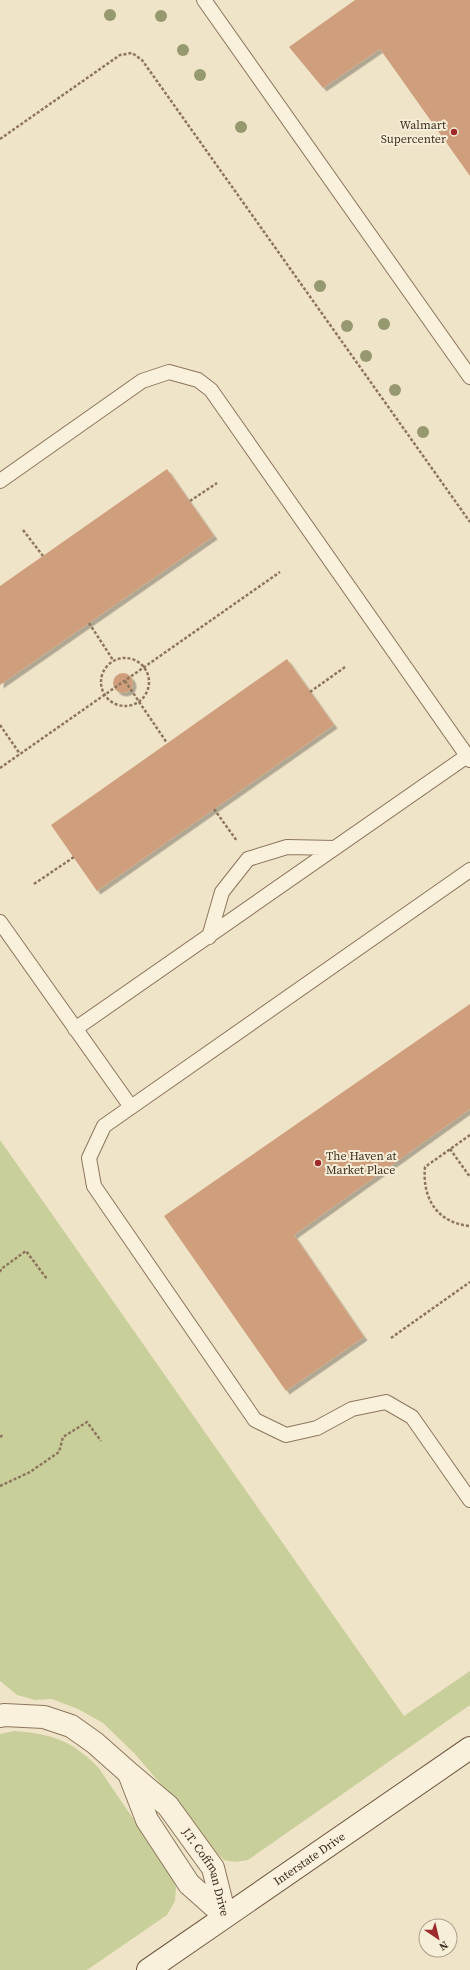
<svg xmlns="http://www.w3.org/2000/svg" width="470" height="1970" viewBox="0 0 470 1970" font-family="'Source Serif 4',serif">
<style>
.green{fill:#c9cf9b}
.building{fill:#cf9f7d;filter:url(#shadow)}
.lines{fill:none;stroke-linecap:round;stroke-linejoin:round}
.lane-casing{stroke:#8d765c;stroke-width:16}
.street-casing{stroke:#8d765c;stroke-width:24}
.secondary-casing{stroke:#6f573f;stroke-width:24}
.path{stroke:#8d765c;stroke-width:2.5;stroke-dasharray:3 2;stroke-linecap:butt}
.lane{stroke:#faf1dc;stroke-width:14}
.street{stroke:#faf1dc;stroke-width:22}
.secondary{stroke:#faf1dc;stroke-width:22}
.tree{fill:#96986f}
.poi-dot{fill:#9e2a2b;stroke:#f7eed8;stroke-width:1.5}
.labels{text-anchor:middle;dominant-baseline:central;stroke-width:4;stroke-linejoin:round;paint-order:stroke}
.poi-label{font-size:12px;fill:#3d2e20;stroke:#f7eed8;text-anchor:end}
.street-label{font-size:12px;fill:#3d2e20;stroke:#f7eed8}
</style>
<defs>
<filter id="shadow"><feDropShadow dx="3.5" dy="3.5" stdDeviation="0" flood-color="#0004"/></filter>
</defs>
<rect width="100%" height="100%" fill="#f0e4c8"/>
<path class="green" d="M0,1140L404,1716L470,1671V1705L248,1860L235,1862L224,1860L207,1844L179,1805L134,1753L103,1723L78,1709L52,1699L35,1700L17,1695L0,1681Z
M14,1731C52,1734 71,1740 98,1767L170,1873L176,1887L175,1901L167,1915L87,1970H0V1734Z"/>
<path class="building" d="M355,0H470V176L380,49L323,88L289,47Z
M167,469L214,536L0,685V586Z
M287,659L334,725L97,891L51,825Z
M113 683a10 10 0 1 1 20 0a10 10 0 1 1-20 0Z
M470,1004V1109L294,1235L364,1337L286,1391L164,1216Z"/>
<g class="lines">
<g class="lane-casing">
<path id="lane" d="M204,0L470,377
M0,481L142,381L169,372L198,380L211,390L470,760
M470,870L104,1126L89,1158L94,1186L255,1420L286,1435L317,1428L352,1409L386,1402L412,1417L470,1500
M0,922L131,1107
M209,937L222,892L248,859L287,847L335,848
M75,1029L467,756"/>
</g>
<g class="street-casing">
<g id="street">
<path id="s1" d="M0,1716L4,1715L44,1717L71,1726L95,1743L130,1774L168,1806L213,1868L225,1916"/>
<path d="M130,1776L147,1820L189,1884L225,1916"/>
</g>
</g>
<g class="secondary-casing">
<g id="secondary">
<path id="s2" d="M148,1970L470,1748"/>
</g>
</g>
<path class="path" d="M0,139L120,55L132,53L142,60L470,522
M190,501L217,483
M23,530L43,556
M89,623L113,660
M101 682a24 24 0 1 1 48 0a24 24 0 1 1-48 0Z
M125,681L167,743
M310,692L345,667
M0,725L20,754
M0,768L280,572
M214,809L237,841
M34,884L74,857
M470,1135L425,1167C422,1198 437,1223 470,1226
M450,1149L470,1177
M0,1272L1,1269L26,1251L47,1279
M391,1338L470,1282
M0,1437L4,1434
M0,1486L30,1472L59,1452L63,1437L87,1422L101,1441"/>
<use href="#lane" class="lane"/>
<use href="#street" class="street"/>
<use href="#secondary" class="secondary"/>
</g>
<g class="tree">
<circle cx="110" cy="15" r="6"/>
<circle cx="161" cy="16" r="6"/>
<circle cx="183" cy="50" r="6"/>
<circle cx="200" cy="75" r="6"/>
<circle cx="241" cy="127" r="6"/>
<circle cx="320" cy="286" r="6"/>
<circle cx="384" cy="324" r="6"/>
<circle cx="347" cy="326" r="6"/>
<circle cx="366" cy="356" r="6"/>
<circle cx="395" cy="390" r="6"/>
<circle cx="423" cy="432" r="6"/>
</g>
<g class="poi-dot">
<circle cx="454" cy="132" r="4"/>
<circle cx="318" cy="1163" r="4"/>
</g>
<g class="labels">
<g class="poi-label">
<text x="446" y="125">Walmart<tspan x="446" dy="14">Supercenter</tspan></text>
<text x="326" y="1156" text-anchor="start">The Haven at<tspan x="326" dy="14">Market Place</tspan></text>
</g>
<g class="street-label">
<text stroke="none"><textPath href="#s2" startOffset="196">Interstate Drive</textPath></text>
<text stroke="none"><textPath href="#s1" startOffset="276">J.T. Coffman Drive</textPath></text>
</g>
</g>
<g transform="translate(438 1938) rotate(145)"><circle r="19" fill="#f7eed8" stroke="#ada18e"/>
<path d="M0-3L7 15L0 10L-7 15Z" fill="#9e2a2b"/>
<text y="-6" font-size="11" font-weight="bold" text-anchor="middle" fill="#3d2e20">N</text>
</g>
</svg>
